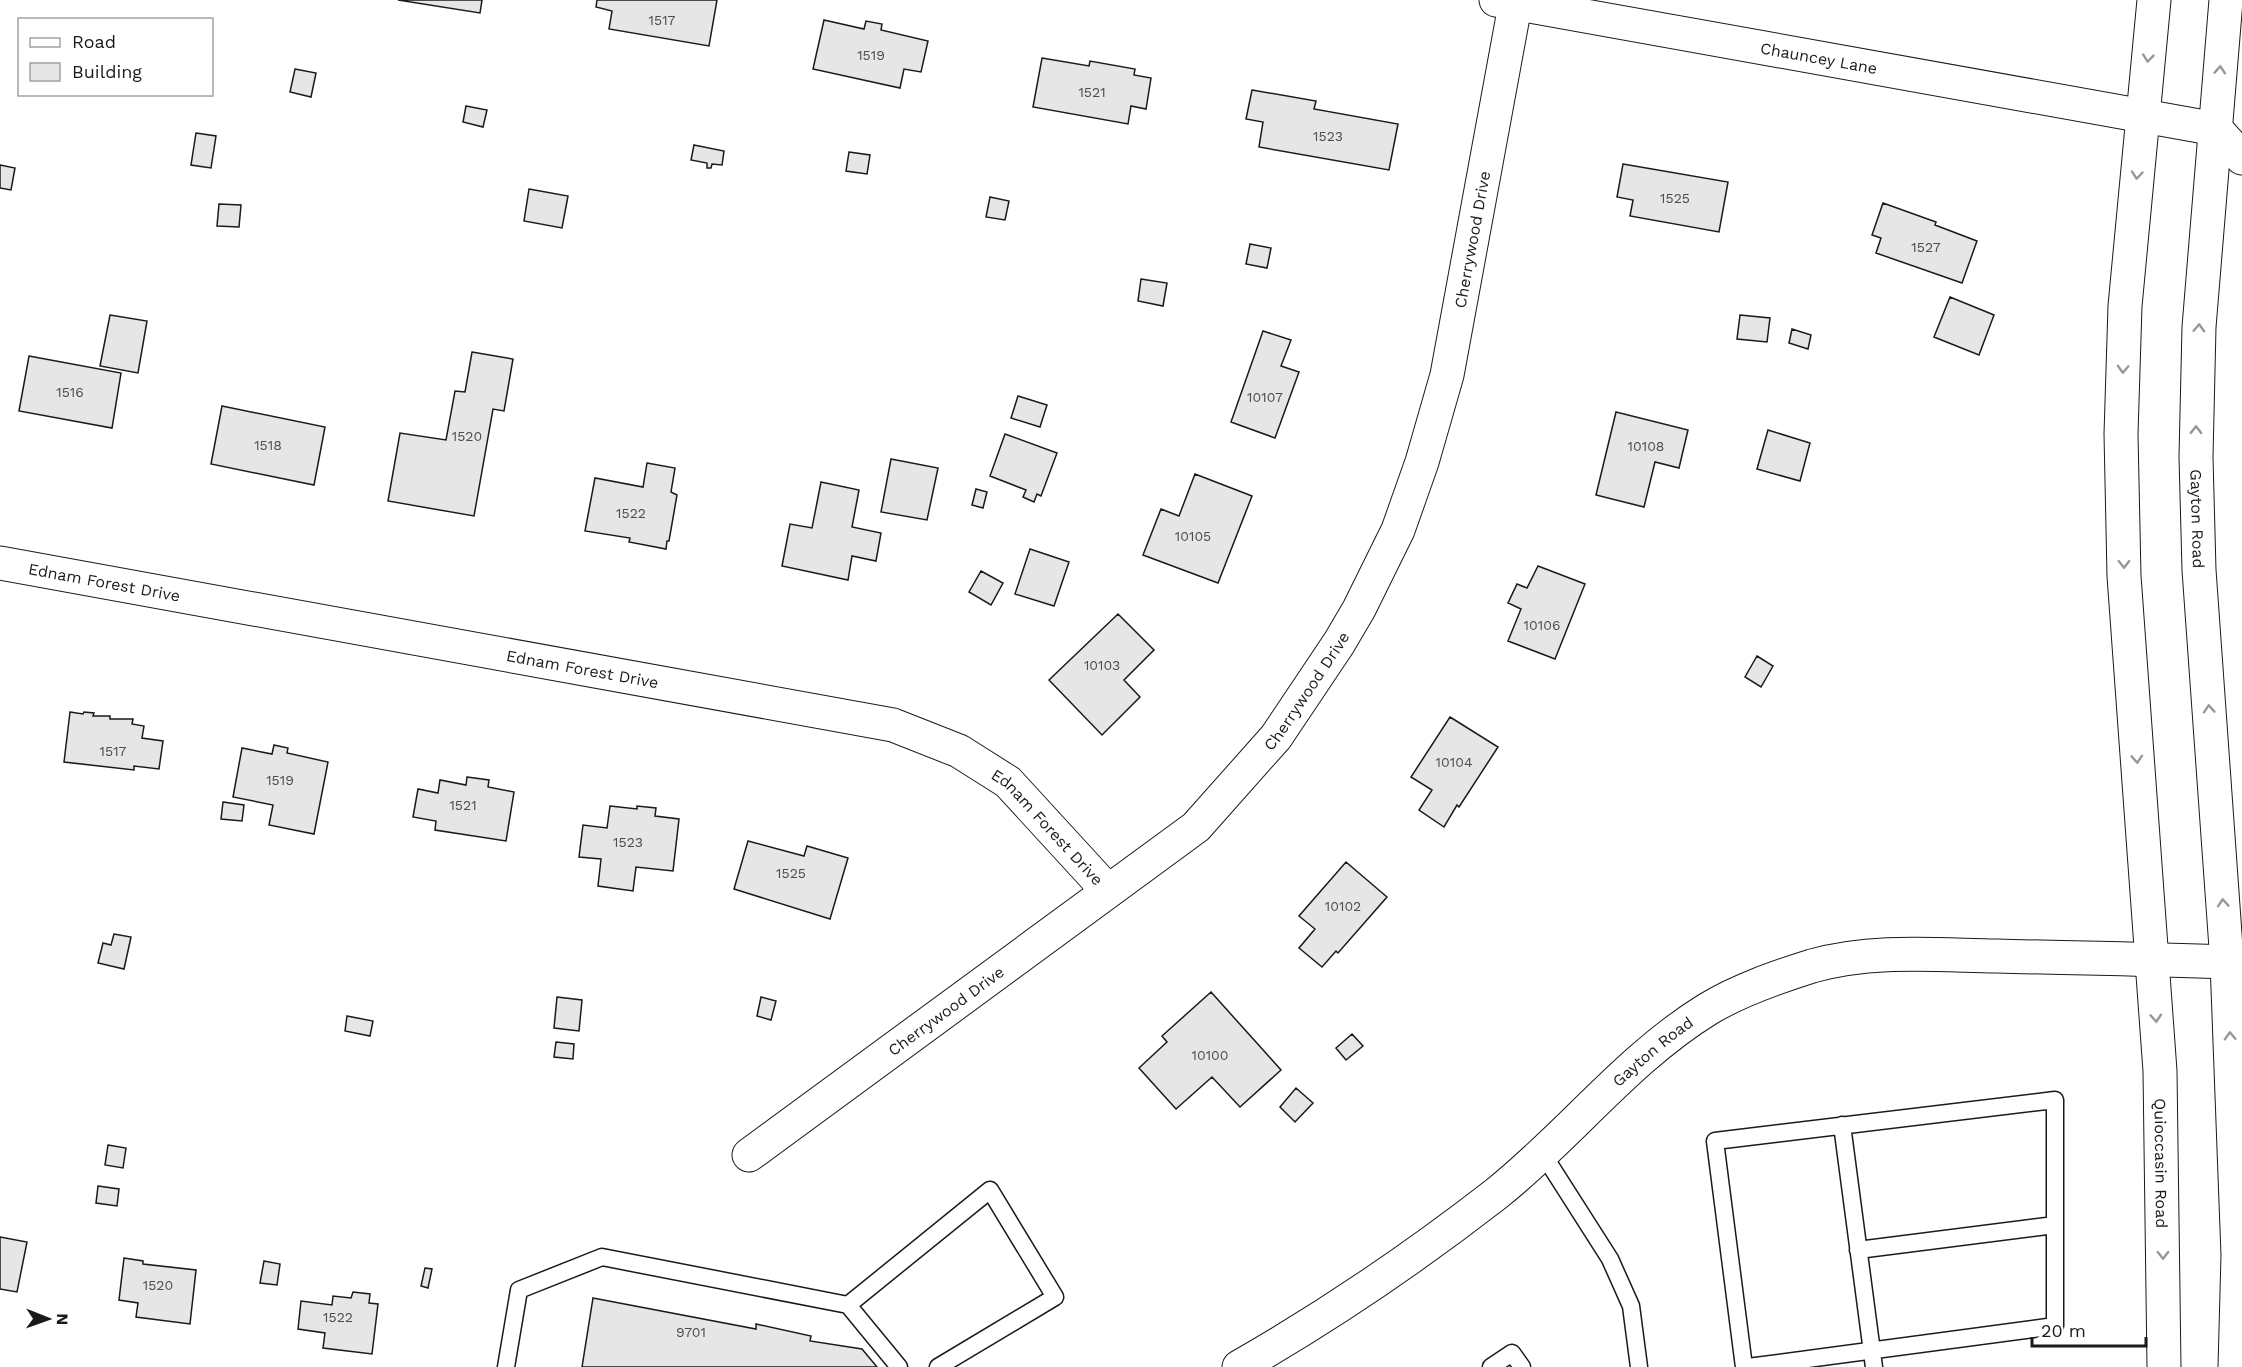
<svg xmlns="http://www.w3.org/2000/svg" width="2242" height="1367" viewBox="0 0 2242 1367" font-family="'Work Sans',sans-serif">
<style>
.building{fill:#e6e6e6;stroke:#1a1a1a;stroke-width:1.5}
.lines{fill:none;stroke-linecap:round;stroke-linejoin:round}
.lane-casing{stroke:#1a1a1a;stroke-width:19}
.street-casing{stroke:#1a1a1a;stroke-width:35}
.secondary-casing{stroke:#1a1a1a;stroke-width:35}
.lane{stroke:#fff;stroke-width:16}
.street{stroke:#fff;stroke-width:33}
.secondary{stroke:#fff;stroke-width:33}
.oneway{stroke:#989898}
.labels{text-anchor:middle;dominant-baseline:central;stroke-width:4.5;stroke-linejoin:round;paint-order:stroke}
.number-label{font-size:14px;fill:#4d4d4d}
.street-label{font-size:16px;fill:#1a1a1a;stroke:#fff}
</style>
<rect width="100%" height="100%" fill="#fff"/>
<path class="building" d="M398,0H482L480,13Z
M597,0H717L709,46L609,29L612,11L596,7Z
M824,20L864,29L866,21L882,24L881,30L928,41L921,72L904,69L900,88L813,69Z
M1042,58L1089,66L1090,61L1135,69L1134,75L1151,78L1146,109L1131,106L1128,124L1033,107Z
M295,69L316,73L311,97L290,92Z
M1252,90L1316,101L1314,109L1398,124L1389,170L1259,147L1263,122L1246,119Z
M466,106L487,110L483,127L463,122Z
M196,133L216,136L211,168L191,165Z
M694,145L724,151L722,165L712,164L711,168H707V163L691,160Z
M849,152L870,155L867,174L846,171Z
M1623,164L1728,182L1719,232L1630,216L1633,200L1617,197Z
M0,165L15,168L11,190L0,188Z
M529,189L568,196L562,228L524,221Z
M990,197L1009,201L1005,220L986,217Z
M1883,203L1936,222L1935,225L1977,241L1962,283L1876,253L1881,238L1872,235Z
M219,204L241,205L239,227L217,226Z
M1250,244L1271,248L1267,268L1246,264Z
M1141,279L1167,283L1163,306L1138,301Z
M1950,297L1994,315L1979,355L1934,337Z
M110,315L147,321L138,373L100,366Z
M1740,315L1770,318L1767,342L1737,339Z
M1792,329L1811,335L1808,349L1789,343Z
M1263,331L1291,340L1281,366L1299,372L1275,438L1231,422Z
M472,352L513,359L504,411L493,409L474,516L388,501L400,433L446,440L455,391L465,392Z
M29,356L121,373L112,428L19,411Z
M1018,396L1047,405L1040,427L1011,418Z
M222,406L325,427L314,485L211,464Z
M1616,412L1688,430L1679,468L1655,462L1644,507L1596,495Z
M1768,430L1810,443L1800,481L1757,469Z
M1005,434L1057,453L1041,496L1037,494L1034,502L1023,497L1026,490L990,476Z
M891,459L938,468L927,520L881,512Z
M647,463L675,468L671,492L677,495L669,541H667L666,549L629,542L630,538L585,531L595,478L643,487Z
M1195,474L1252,496L1218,583L1143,555L1161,509L1179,516Z
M821,482L859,490L852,527L881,533L876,561L852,556L848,580L782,566L790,524L812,528Z
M976,489L987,492L983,508L972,505Z
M1030,549L1069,562L1054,606L1015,594Z
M1538,566L1585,584L1555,659L1508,641L1521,609L1508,603L1517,584L1527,588Z
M981,571L1003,583L991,605L969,592Z
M1118,614L1154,650L1124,680L1140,697L1102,735L1049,680Z
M1757,656L1773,666L1761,687L1745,677Z
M70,712L83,714L84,712L94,713L93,716H110V719H133L132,724L144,726L142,738L163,741L159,769L134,766V770L64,762Z
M1450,717L1498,747L1459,807L1457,805L1444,827L1419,810L1432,790L1411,777Z
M274,745L288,748L287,753L328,762L314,834L269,825L273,805L233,797L242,748L272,754Z
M467,777L489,780L488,787L514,792L506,841L435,830L436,821L413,817L418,789L438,793L440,780L466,785Z
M223,802L244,805L242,821L221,819Z
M610,806L637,809V806L656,808L655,816L679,819L673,871L636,867L633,891L598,886L601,859L579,857L583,825L607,828Z
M748,841L804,856L807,846L848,858L830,919L734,889Z
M1346,862L1387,897L1338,953L1336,951L1322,967L1299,948L1315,929L1299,916Z
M114,934L131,937L124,969L98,963L103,943L111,945Z
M1211,992L1281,1070L1240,1107L1212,1077L1176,1109L1139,1068L1167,1042L1162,1036Z
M557,997L582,1000L579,1031L554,1028Z
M761,997L776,1001L771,1020L757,1016Z
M347,1016L373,1021L370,1036L345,1031Z
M1352,1034L1363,1046L1346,1060L1336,1048Z
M556,1042L574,1044L573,1059L554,1057Z
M1296,1088L1313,1103L1295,1122L1280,1107Z
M108,1145L126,1148L123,1168L105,1165Z
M98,1186L119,1189L117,1206L96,1203Z
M0,1237L27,1242L17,1292L0,1289Z
M124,1258L143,1261V1264L196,1270L190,1324L136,1317L138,1303L119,1300Z
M264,1261L280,1264L277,1285L260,1283Z
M425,1268L432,1269L428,1288L421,1286Z
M353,1292L370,1294L369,1303L378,1304L372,1354L323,1348L325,1333L298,1329L301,1301L332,1305L333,1296L351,1298Z
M593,1298L756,1329V1324L811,1336L810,1341L862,1349L877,1367H582Z"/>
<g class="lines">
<g class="lane-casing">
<path id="lane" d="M1842,1125L1874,1367
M1543,1154L1610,1259L1631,1306L1639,1367
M1858,1250L2055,1225
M848,1305L899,1367
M506,1367L519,1290L602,1257L848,1305L990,1190L1055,1297L938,1367
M1491,1367L1512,1353L1522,1367
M1744,1367L1715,1141L2055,1100V1326L1748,1367"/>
</g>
<g class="street-casing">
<g id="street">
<path id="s1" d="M0,563L893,725L959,751L1008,782L1108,891"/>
<path id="s2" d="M749,1155L1196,827L1276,737L1339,643L1359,609L1398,530L1422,462L1447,375L1516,0"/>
</g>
</g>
<g class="secondary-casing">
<g id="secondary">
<path id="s3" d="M1496,0L2216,129"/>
<path id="s4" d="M2154,0L2125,306L2121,434L2124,576L2160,1071L2164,1367"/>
<path id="s5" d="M2226,0L2199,327L2196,457L2199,570L2227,962L2238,1255L2235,1367"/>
<path d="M2216,129L2242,158"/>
<path id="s6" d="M1239,1367C1328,1316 1415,1257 1496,1194C1569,1136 1628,1058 1708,1009C1739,990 1777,977 1812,966C1872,949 1935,955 1997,956C2074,958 2151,959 2227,962"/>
</g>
</g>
<use href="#lane" class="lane"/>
<use href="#street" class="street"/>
<use href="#secondary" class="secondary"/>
</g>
<defs><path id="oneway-chevron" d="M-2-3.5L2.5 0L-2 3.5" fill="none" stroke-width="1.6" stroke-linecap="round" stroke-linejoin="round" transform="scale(1.5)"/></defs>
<g class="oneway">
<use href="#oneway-chevron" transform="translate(2148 58) rotate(96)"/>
<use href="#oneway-chevron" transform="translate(2220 70) rotate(-86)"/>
<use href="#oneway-chevron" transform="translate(2137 175) rotate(95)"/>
<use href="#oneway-chevron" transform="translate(2199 328) rotate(-87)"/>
<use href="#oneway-chevron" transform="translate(2123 369) rotate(92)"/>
<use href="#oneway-chevron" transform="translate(2196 430) rotate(-89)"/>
<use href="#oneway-chevron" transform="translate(2124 564) rotate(89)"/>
<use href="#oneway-chevron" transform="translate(2209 709) rotate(-94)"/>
<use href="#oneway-chevron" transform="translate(2137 759) rotate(86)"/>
<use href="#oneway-chevron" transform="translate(2223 903) rotate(-94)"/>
<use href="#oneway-chevron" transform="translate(2156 1018) rotate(86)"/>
<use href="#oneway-chevron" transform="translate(2230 1036) rotate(-92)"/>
<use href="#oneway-chevron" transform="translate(2163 1255) rotate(89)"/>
</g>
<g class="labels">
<g class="number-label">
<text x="662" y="20">1517</text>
<text x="871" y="55">1519</text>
<text x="1092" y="92">1521</text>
<text x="1328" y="136">1523</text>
<text x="1675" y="198">1525</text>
<text x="1926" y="247">1527</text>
<text x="70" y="392">1516</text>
<text x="1265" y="397">10107</text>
<text x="467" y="436">1520</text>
<text x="268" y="445">1518</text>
<text x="1646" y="446">10108</text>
<text x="631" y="513">1522</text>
<text x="1193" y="536">10105</text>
<text x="1542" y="625">10106</text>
<text x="1102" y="665">10103</text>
<text x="113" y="751">1517</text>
<text x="1454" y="762">10104</text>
<text x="280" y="780">1519</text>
<text x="463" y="805">1521</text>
<text x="628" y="842">1523</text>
<text x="791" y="873">1525</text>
<text x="1343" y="906">10102</text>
<text x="1210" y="1055">10100</text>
<text x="158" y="1285">1520</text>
<text x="338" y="1317">1522</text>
<text x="691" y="1332">9701</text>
</g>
<g class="street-label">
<text stroke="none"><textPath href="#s3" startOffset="328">Chauncey Lane</textPath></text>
<text stroke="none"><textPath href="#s2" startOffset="1216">Cherrywood Drive</textPath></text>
<text stroke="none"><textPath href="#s5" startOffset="520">Gayton Road</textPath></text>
<text stroke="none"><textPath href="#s1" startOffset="106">Ednam Forest Drive</textPath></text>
<text stroke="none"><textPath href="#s1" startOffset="592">Ednam Forest Drive</textPath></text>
<text stroke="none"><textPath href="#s2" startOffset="730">Cherrywood Drive</textPath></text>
<text stroke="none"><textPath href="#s1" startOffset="1096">Ednam Forest Drive</textPath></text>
<text stroke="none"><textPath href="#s2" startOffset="244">Cherrywood Drive</textPath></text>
<text stroke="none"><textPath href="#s6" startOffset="522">Gayton Road</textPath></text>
<text stroke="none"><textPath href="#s4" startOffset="1166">Quioccasin Road</textPath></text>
</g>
</g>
<rect x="18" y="18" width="195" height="78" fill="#ffffff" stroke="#a3a3a3" stroke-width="1.5"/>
<rect x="30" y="38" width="30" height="9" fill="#ffffff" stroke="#a3a3a3" stroke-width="1.5"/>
<text x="72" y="48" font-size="18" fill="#1a1a1a">Road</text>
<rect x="30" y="63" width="30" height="18" fill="#e6e6e6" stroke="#a3a3a3" stroke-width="1.5"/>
<text x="72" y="78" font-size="18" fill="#1a1a1a">Building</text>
<g transform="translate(48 1319) rotate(91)" stroke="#ffffff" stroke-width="4.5" paint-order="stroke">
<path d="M0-4.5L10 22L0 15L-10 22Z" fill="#1a1a1a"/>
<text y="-9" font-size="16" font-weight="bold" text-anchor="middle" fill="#1a1a1a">N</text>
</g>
<path d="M2032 1337v9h114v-9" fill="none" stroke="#1a1a1a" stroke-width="3"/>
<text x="2041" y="1337" font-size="18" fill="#1a1a1a" stroke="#ffffff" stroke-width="4.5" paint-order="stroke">20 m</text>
</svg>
